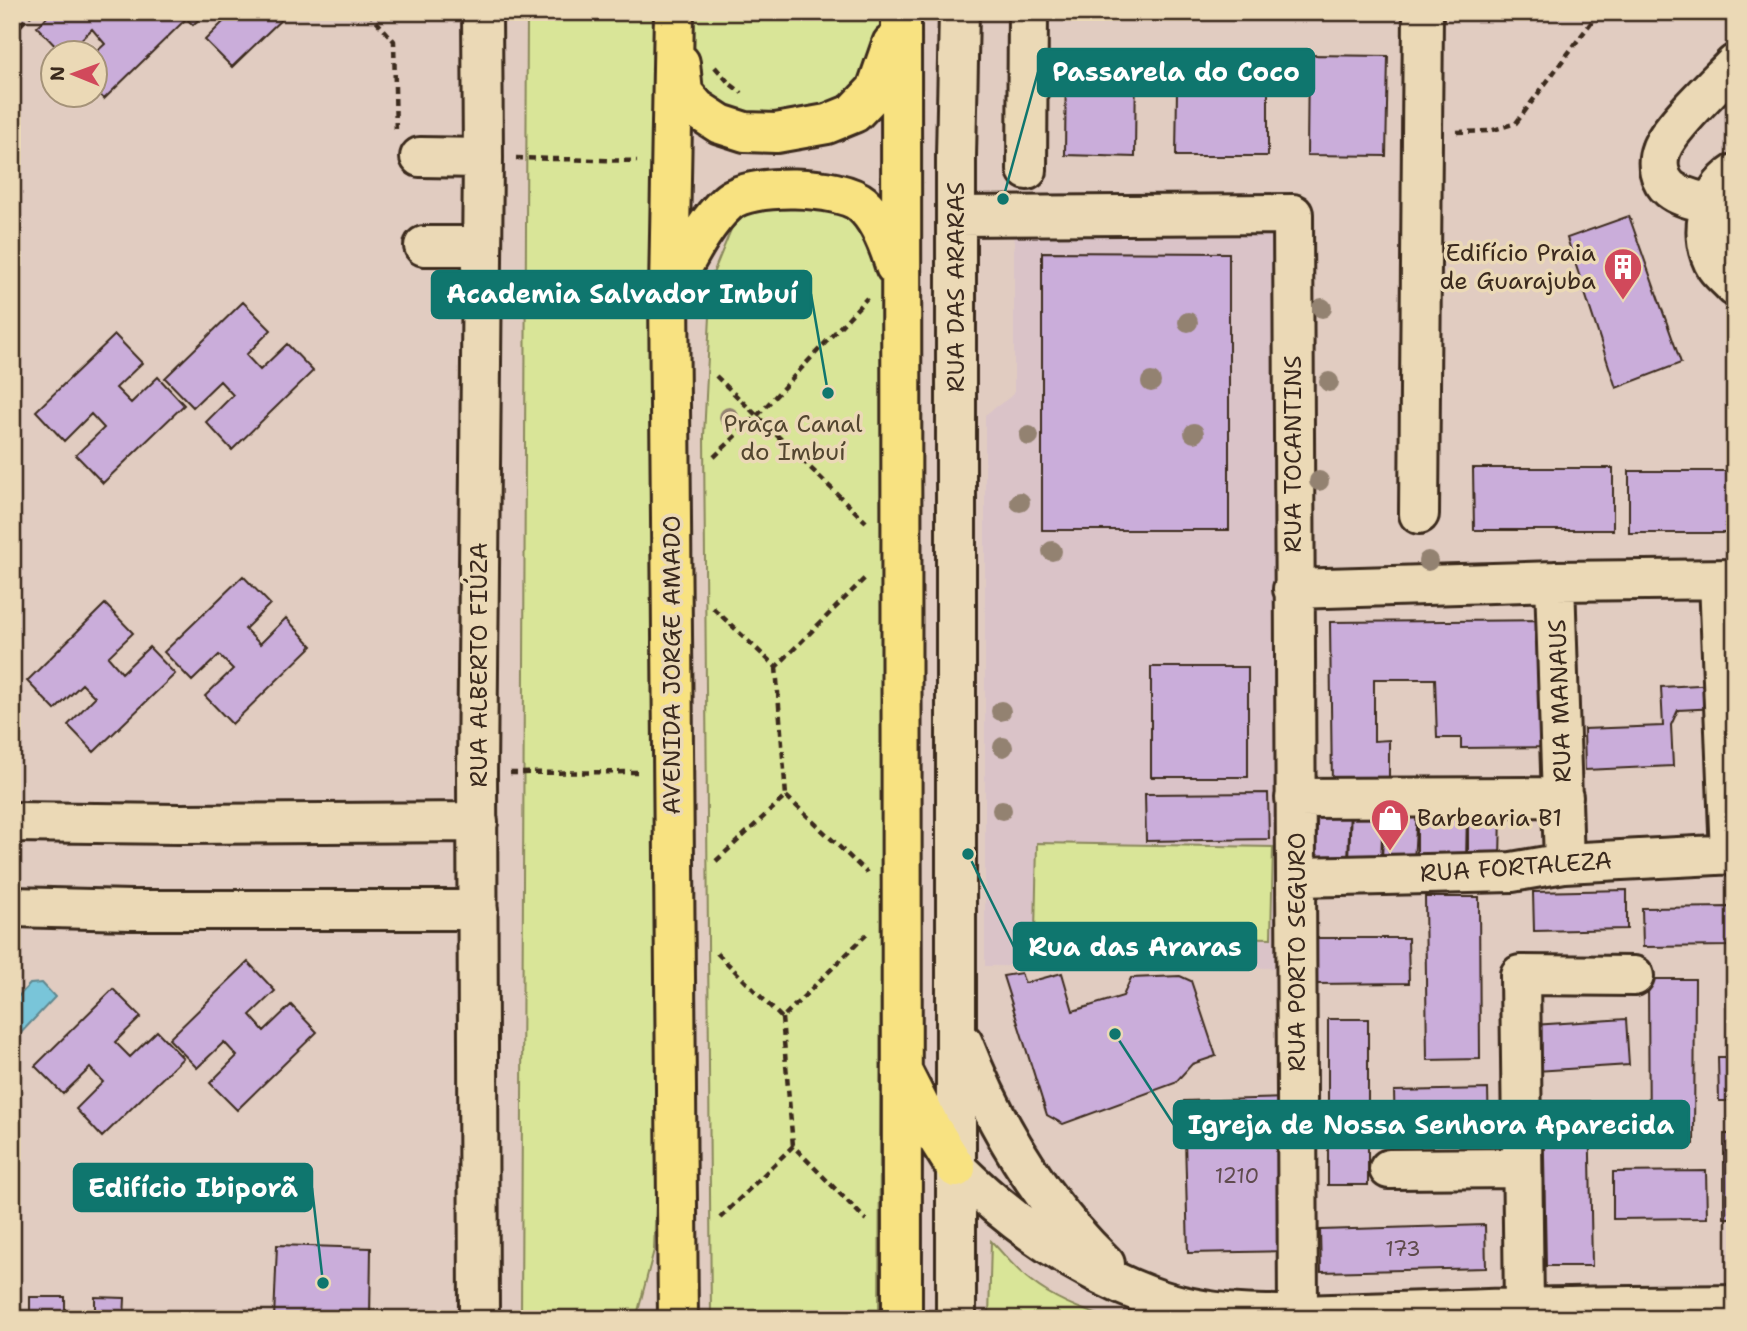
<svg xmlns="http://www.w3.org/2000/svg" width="1747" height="1331" viewBox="0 0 1747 1331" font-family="'Shantell Sans',sans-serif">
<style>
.built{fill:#dac3c8}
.green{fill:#d9e598;stroke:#8a885b;stroke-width:2}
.water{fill:#79c5d9;stroke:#60878e;stroke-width:2}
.building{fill:#caadda;stroke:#3b2a1e;stroke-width:2}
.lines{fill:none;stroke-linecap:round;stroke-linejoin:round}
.minor-casing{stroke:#3b2a1e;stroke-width:44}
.major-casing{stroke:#3b2a1e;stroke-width:44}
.path{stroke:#3b2a1e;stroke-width:4.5;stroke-dasharray:7 5;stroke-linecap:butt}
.minor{stroke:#ebd9b6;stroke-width:38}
.major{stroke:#f8e281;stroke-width:38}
.tree{fill:#938271}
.labels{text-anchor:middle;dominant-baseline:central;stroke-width:7;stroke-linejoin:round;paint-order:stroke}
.number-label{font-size:21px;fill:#5f4b4d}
.poi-label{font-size:24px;fill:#3b2a1e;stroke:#ebd9b6;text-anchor:end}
.street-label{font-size:24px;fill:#3b2a1e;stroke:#ebd9b6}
.park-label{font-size:24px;fill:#534630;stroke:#ebd9b6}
.leader{fill:none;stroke:#0f766e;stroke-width:2.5}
.callout-dot{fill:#0f766e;stroke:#ebd9b6;stroke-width:2.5}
.callout{fill:#0f766e;stroke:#0f766e;stroke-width:2.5}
.callout-label{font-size:26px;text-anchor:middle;font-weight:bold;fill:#fff}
</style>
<rect width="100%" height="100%" fill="#e1ccc1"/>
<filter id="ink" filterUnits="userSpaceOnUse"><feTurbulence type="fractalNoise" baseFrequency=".0143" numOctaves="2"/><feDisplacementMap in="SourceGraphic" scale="14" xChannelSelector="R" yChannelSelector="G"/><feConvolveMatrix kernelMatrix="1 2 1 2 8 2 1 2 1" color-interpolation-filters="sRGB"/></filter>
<g filter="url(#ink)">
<path class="built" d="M1282,223L1285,968L985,966V415L1014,394V227Z"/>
<path class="green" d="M527,12H655L673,771L654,1250L636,1319H521Z
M688,12H880V39L867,74L828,112L733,119L689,80Z
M773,198L860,215L885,263L879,1319H711L704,436L712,276L732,227L749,212Z
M1037,843L1273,847L1271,938L1035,933Z
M991,1241C1004,1254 1016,1270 1031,1281C1055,1300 1083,1311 1112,1319H989Z"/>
<path class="water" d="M42,983L55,997L16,1038L12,1034V1003L30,984Z"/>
<path class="building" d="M52,12H126L132,19L139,12H177L185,20L104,99L94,89V54L105,44L92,29L68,52H61L37,27Z
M180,12H206L193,25Z
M289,12L232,67L205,40L233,12Z
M1308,55L1388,56L1386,156L1307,155Z
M1066,57L1136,58L1135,157L1065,155Z
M1177,90H1268V156H1176Z
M1629,216L1681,363L1616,388L1567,238Z
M1042,252L1229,253V530H1042Z
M243,302L271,330L246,355L260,370L287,344L313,371L232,450L206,422L233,395L220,381L193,407L165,378Z
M115,335L142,363L116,388L131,403L158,377L184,405L103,483L76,455L104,428L91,414L64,441L36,411Z
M1473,468H1613V530H1474Z
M1629,471H1735V533H1629Z
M243,576L270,604L245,629L260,644L286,618L312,646L232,724L205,696L233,669L219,655L192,681L164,652Z
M105,604L133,633L108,657L122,673L149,647L175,674L94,752L68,725L95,697L82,684L55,710L27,681Z
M1552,620L1553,747L1461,748V738H1437L1435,679H1374V741L1389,740V787L1332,788L1330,622Z
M1151,667H1248V777H1151Z
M1717,684V708L1678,710L1671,725L1673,766L1585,770L1584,729L1663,726L1661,687Z
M1268,793L1269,839L1146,841L1145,794Z
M1318,807L1350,808L1348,861L1315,860Z
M1351,808L1383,809L1381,862L1349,861Z
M1384,809L1417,810L1414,862L1382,861Z
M1468,809L1501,810L1500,862H1468Z
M1417,810L1467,811L1466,862L1417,861Z
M1627,890V929L1534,931L1533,892Z
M1425,897H1479L1480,1059L1427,1060Z
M1732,907V946L1643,947L1642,908Z
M1316,938H1408L1409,983L1316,984Z
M248,962L275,991L250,1015L264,1031L291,1005L317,1032L237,1110L210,1083L237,1056L224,1042L197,1068L169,1039Z
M1021,973L1025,983L1062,973L1073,1011L1123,996L1131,978L1180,976L1191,981L1216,1056L1192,1064L1175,1083L1063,1124L1047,1115L1003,976Z
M1648,979H1695L1694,1144H1649Z
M113,989L141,1017L115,1042L130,1057L157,1031L183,1058L102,1137L76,1109L103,1082L90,1068L63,1094L35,1066Z
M1328,1019H1368V1185H1328Z
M1626,1019L1629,1065L1536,1071L1533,1025Z
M1718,1057H1735V1101H1719Z
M1488,1089L1489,1132L1395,1134L1394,1091Z
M1286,1098L1290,1251L1188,1253L1184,1101Z
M1543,1101H1589L1592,1266H1546Z
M1724,1134H1735V1218H1724Z
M1706,1171L1707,1218L1613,1219V1172Z
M1485,1225L1486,1268L1321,1272L1320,1230Z
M277,1245L371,1248L370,1319H274Z
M30,1297H65V1311H95V1297L125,1298L124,1319H30Z"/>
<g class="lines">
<g class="minor-casing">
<path id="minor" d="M420,157L483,158
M1027,170L1028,12
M1735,174C1706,192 1698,238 1716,267C1721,274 1729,280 1735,287
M1710,204C1697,200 1681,198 1670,189C1659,180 1656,163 1661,150C1669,127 1716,84 1735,64
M956,216L1293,214L1298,1315
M424,246H482
M1419,514L1423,12
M1719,580L1730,855
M1555,581L1564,863
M1293,589L1555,581L1735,579
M1295,798L1563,797
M12,822L179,824L478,822
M1298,877L1512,872L1564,863L1735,854
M12,907L131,910H478
M963,1043C995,1126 1040,1201 1105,1264
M956,1168C1012,1223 1075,1268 1149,1296C1207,1318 1271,1316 1332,1314C1374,1313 1417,1311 1459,1310C1551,1306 1643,1306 1735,1305
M1389,1169L1522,1168
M1524,1307L1520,975L1634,976
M479,1319L477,774L483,158L482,12
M956,1319V157L959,12"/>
</g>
<g class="major-casing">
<path id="major" d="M674,12L669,291L678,1319
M901,12L902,1319
M680,63L683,93L697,109L720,124L745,132L776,133L827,124L854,113L876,90L892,44
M670,289C687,260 702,226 727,203C749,182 840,185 862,204C878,218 889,246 895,266
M904,1075L931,1128L956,1168"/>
</g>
<path class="path" d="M368,12L394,41L396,134
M12,34L33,12
M715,67L729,83L742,93
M1457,132L1490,131L1516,123L1599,12
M516,158L637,161
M716,376L866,522
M714,457L757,416L867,298
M713,608L776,667L866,577
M776,667L786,796
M510,773L641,772
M716,861L786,796L867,873
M717,953L782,1018L867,934
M782,1018L793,1146
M720,1218L793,1146L866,1220"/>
<use href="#minor" class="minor"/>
<use href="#major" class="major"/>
</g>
<g class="tree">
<circle cx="1322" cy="308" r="10"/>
<circle cx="1188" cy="322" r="10"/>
<circle cx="1151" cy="382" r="10"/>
<circle cx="1329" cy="382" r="10"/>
<circle cx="729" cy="417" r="10"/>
<circle cx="1194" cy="433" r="10"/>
<circle cx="1029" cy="436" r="10"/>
<circle cx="1319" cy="481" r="10"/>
<circle cx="1020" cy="502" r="10"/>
<circle cx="1052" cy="551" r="10"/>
<circle cx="1428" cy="561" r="10"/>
<circle cx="1001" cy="711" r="10"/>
<circle cx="1003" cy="747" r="10"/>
<circle cx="1002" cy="810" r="10"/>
</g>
</g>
<defs>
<g id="building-pin" transform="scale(2.0125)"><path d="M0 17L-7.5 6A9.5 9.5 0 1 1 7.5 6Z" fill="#d1495b" stroke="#ebd9b6"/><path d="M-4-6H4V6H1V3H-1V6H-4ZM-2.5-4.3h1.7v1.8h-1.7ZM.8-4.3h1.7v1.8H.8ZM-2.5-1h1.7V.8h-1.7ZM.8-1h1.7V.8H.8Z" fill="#fff"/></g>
<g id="shop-pin" transform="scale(2.0125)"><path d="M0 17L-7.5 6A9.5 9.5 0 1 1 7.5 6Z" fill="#d1495b" stroke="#ebd9b6"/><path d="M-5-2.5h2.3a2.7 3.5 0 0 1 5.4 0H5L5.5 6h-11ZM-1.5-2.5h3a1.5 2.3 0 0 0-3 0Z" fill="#fff"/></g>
</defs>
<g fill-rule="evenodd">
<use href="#building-pin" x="1623" y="267"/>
<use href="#shop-pin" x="1390" y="818"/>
</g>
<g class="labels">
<g class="number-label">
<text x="1237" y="1176">1210</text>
<text x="1403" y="1249">173</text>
</g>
<g class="poi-label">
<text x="1596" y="253">Edifício Praia<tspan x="1596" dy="28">de Guarajuba</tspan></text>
<text x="1417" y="818" text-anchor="start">Barbearia B1</text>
</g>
<g class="street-label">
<text transform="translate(956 287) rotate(-90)">RUA DAS ARARAS</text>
<text transform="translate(1293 454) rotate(-90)">RUA TOCANTINS</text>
<text transform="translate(479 665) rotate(-90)">RUA ALBERTO FIÚZA</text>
<text transform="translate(672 665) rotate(-90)">AVENIDA JORGE AMADO</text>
<text transform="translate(1560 701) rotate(-92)">RUA MANAUS</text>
<text transform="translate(1516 867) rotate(-4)">RUA FORTALEZA</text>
<text transform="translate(1297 952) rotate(-90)">RUA PORTO SEGURO</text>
</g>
<g class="park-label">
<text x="793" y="424">Praça Canal<tspan x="793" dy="28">do Imbuí</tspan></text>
</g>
</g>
<path class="leader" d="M1003 199L1038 72M828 393L811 294M968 854L1014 947M1115 1034L1174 1125M323 1283L312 1188"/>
<g class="callout-dot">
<circle cx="1003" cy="199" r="7"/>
<circle cx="828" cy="393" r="7"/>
<circle cx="968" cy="854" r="7"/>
<circle cx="1115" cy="1034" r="7"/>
<circle cx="323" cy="1283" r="7"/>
</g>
<g class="callout">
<rect x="1038" y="49" width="276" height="47" rx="7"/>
<rect x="432" y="271" width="379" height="47" rx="7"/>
<rect x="1014" y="923" width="242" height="47" rx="7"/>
<rect x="1174" y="1101" width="515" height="47" rx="7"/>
<rect x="74" y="1164" width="238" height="47" rx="7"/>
</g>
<g class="callout-label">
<text x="1176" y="81">Passarela do Coco</text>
<text x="622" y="303">Academia Salvador Imbuí</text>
<text x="1135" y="956">Rua das Araras</text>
<text x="1431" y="1134">Igreja de Nossa Senhora Aparecida</text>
<text x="193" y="1197">Edifício Ibiporã</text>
</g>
<rect width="1747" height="1331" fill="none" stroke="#ebd9b6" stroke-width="42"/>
<rect x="21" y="21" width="1705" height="1289" fill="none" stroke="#3b2a1e" stroke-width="2.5" filter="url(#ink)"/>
<g transform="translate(74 74) rotate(271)"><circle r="33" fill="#ebd9b6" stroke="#a59379" stroke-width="2"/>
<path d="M0-5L12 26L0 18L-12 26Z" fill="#d1495b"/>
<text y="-10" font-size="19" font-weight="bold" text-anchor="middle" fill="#3b2a1e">N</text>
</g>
</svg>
